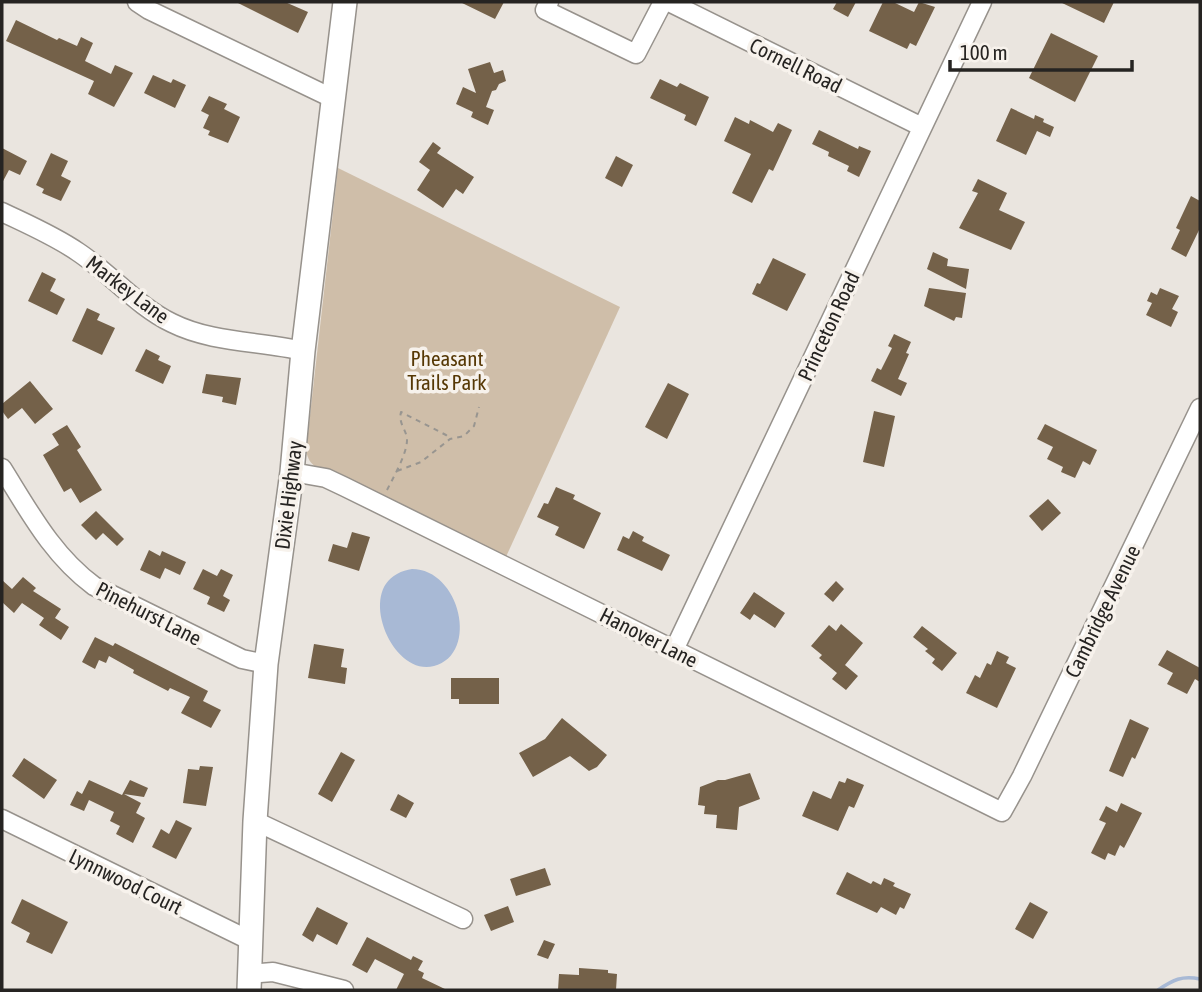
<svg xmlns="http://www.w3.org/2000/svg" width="1202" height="992" viewBox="0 0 1202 992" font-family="'Asap Condensed',sans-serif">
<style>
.green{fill:#cfbea9}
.water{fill:#a8b9d5}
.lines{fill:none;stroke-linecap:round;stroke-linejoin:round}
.stream{stroke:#a8b9d5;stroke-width:3.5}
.building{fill:#746149}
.minor-casing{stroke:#97928c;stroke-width:21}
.major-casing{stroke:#97928c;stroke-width:26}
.path{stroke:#989590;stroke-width:2;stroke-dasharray:5 5;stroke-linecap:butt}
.minor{stroke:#fff;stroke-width:18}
.major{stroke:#fff;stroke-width:23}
.labels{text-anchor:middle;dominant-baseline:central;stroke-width:7;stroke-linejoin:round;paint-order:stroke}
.street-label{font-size:21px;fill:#262422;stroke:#f7f2ec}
.park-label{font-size:21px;fill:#563805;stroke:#f7f2ec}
</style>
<rect width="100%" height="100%" fill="#eae5df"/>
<path class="green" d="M338,168L620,307L505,559L317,468C310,463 308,459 306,451Z"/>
<path class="water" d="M412,569C460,569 480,654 434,666C393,677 358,594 397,574C402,571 407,570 412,569Z"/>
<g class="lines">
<path class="stream" d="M1158,990C1173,980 1182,975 1200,979"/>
</g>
<path class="building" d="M236,2H285L308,12L298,33Z
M460,2H504L495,19Z
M837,2H856L848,17L833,9Z
M883,2H893L914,12L919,2L935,7L916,46L910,43L907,49L869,31Z
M1060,2H1114L1104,23Z
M16,20L57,40L59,38L77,46L81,37L93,43L85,61L111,74L115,65L133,73L114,107L88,94L94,81L6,41Z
M1051,33L1098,56L1075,102L1029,78Z
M490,62L494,73L503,70L506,81L499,84L496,90L492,91L486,107L494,110L488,125L471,117L473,112L456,104L463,87L476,93L468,69Z
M153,75L171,83L173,79L186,85L175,108L144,93Z
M660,79L677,87L680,83L709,97L696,126L684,120L686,115L650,98Z
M209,96L227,104L224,109L240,117L228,143L208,135L210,131L203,128L209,115L201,111Z
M1011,108L1034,119L1035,115L1044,119L1043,122L1054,127L1050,137L1037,131L1026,155L996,141Z
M735,117L749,124L750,120L773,132L778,123L792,130L773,171L769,169L752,203L732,193L751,154L724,141Z
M819,130L858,149L859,146L871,151L859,177L847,171L849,166L828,156L829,152L812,144Z
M433,142L441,148L437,153L474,177L463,194L456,189L443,208L417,190L430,170L419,162Z
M2,148L27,161L20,175L9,170L2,183Z
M51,153L68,161L61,176L71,181L61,201L42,193L44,189L36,185Z
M616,156L633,165L622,187L605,178Z
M978,179L1007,193L999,210L1025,222L1011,250L959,228L978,193L972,191Z
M1191,196L1200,201V228L1186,257L1171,249L1180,230L1176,228Z
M933,252L948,259L947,266L969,269L966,289L927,269Z
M773,258L806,274L787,311L752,294L757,283L760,284Z
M42,272L56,279L50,291L65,299L57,315L28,301Z
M929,288L966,293L962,318L956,317L954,321L924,306Z
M1160,288L1179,296L1172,309L1178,312L1171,327L1146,315L1152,303L1147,301L1151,292L1157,295Z
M87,308L100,314L97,320L115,328L102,355L72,341Z
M894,334L911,342L906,353L909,354L898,379L907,383L901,396L871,381L877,368L881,370L892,348L888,346Z
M146,349L160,356L158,360L171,366L163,384L135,371Z
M206,374L241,378L236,405L222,402L223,397L202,393Z
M30,381L53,409L35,424L22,408L8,419L2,411V404Z
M668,383L689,394L667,439L645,427Z
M874,411L895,416L884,467L863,462Z
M1045,424L1097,450L1090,465L1083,461L1075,478L1061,472L1063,467L1047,459L1053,447L1037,439Z
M67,425L81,447L77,450L102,490L80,503L71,488L64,492L43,455L59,445L52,434Z
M556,487L575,495L573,499L601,513L584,549L555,535L559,527L537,517L544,503L548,504Z
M1048,499L1061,513L1042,531L1029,516Z
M96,511L124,539L117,546L103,533L96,540L81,525Z
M633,531L644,537L642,541L670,555L662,571L617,550L623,536L629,539Z
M352,532L370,537L359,571L328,561L333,544L347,548Z
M149,550L160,556L162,551L186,562L180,575L165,568L160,579L140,570Z
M203,569L217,576L221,569L233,575L223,596L230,600L224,612L207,604L210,597L193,589Z
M23,577L36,588L33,591L61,609L55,618L69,627L61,640L39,625L44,618L22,603L14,613L2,602V580L12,589Z
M836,581L844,589L833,602L824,594Z
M754,592L785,613L775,628L754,614L750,620L740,613Z
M841,624L863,643L845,665L858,676L846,690L832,679L837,673L819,658L822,655L811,646L829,625L836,631Z
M922,626L957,653L942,671L932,663L935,659L925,651L928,649L913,637Z
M95,637L113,646L115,643L208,691L203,701L221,710L211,728L181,713L190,697L170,688L168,691L133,673L134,670L109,656L106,663L99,660L95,669L82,662Z
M314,644L344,649L341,667L347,668L345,684L308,678Z
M1167,650L1200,668V682L1195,679L1187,694L1167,684L1173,673L1158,665Z
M997,651L1009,657L1006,663L1016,668L997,708L966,693L975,675L980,678L987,663L991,665Z
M451,678H499V704H459V699H451Z
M562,718L607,755L597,767L589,771L570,756L533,777L519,753L545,739Z
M1130,719L1149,728L1135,759L1132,757L1123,777L1109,771Z
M341,752L355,760L332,802L318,794Z
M24,758L57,780L44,799L12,776Z
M200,766L213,767L206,806L183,803L188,769L199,770Z
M750,773L760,799L739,807L737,830L716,828L717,815L704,814L705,806L698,805L700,787L718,780H725Z
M847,778L864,785L854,808L849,806L838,831L802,816L813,791L831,799L839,781L845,783Z
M89,780L122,795L130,780L148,788L144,797L124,794L141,803L136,813L145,818L133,843L116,834L120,826L110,821L114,812L89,800L84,811L70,805L77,791L82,794Z
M398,794L414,803L406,818L390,810Z
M1121,803L1142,813L1124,848L1120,845L1115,856L1108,853L1105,860L1091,853L1106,823L1099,820L1106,806L1117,812Z
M176,820L192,828L176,859L152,847L161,829L169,834Z
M545,868L551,885L516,896L510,879Z
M847,872L871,884L873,881L881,885L884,878L895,883L893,886L911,894L904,909L900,907L896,915L881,907L877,913L836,894Z
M22,899L68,922L52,954L26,942L30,933L11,923Z
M1030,902L1048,912L1033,939L1015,929Z
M508,906L514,922L491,931L484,915Z
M317,907L348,923L337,945L317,934L313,942L302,935Z
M367,937L411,960L413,956L423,961L418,970L424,973L422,978L447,990H396L404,974L375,959L367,973L352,965Z
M544,940L555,944L548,959L537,955Z
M579,968L608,970V973L617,974L616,990H558L559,974L579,975Z"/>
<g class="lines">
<g class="minor-casing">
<path id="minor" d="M137,2L149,10L334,99
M549,2L545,10L636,54L663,2
M669,2L922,127
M2,212C27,224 55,236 78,252C111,274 137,306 172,323C212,343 260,341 303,351
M2,468C29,511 52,555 94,586L242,659L266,664
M292,472L326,478L345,487L1002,812L1022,776L1200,408
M674,650L982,2
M2,819L251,941
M255,821L463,919
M249,974L273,972L344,990"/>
</g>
<g class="major-casing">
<path id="major" d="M249,990L255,821L266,664L292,472L303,351L345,2"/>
</g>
<path class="path" d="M397,471L421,462L450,439L464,436L474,426L479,407
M387,490C393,478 407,454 407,440C407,430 398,424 401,412L446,435L450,439"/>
<use href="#minor" class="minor"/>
<use href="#major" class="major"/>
</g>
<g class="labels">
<g class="street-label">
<text transform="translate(796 65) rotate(26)">Cornell Road</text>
<text transform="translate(128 289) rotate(37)">Markey Lane</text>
<text transform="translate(828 326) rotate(-65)">Princeton Road</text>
<text transform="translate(288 495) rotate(-83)">Dixie Highway</text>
<text transform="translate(1102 611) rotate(-64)">Cambridge Avenue</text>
<text transform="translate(149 613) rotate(27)">Pinehurst Lane</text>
<text transform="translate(649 637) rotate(27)">Hanover Lane</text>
<text transform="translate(126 881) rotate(26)">Lynnwood Court</text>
</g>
<g class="park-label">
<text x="447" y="358">Pheasant<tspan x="447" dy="24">Trails Park</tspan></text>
</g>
</g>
<rect width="1202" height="992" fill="none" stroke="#262422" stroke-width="7"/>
<path d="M950 60v10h182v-10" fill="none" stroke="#262422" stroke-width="3.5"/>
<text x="960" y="60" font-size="21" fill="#262422" stroke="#f7f2ec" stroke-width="5" paint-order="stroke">100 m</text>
</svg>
